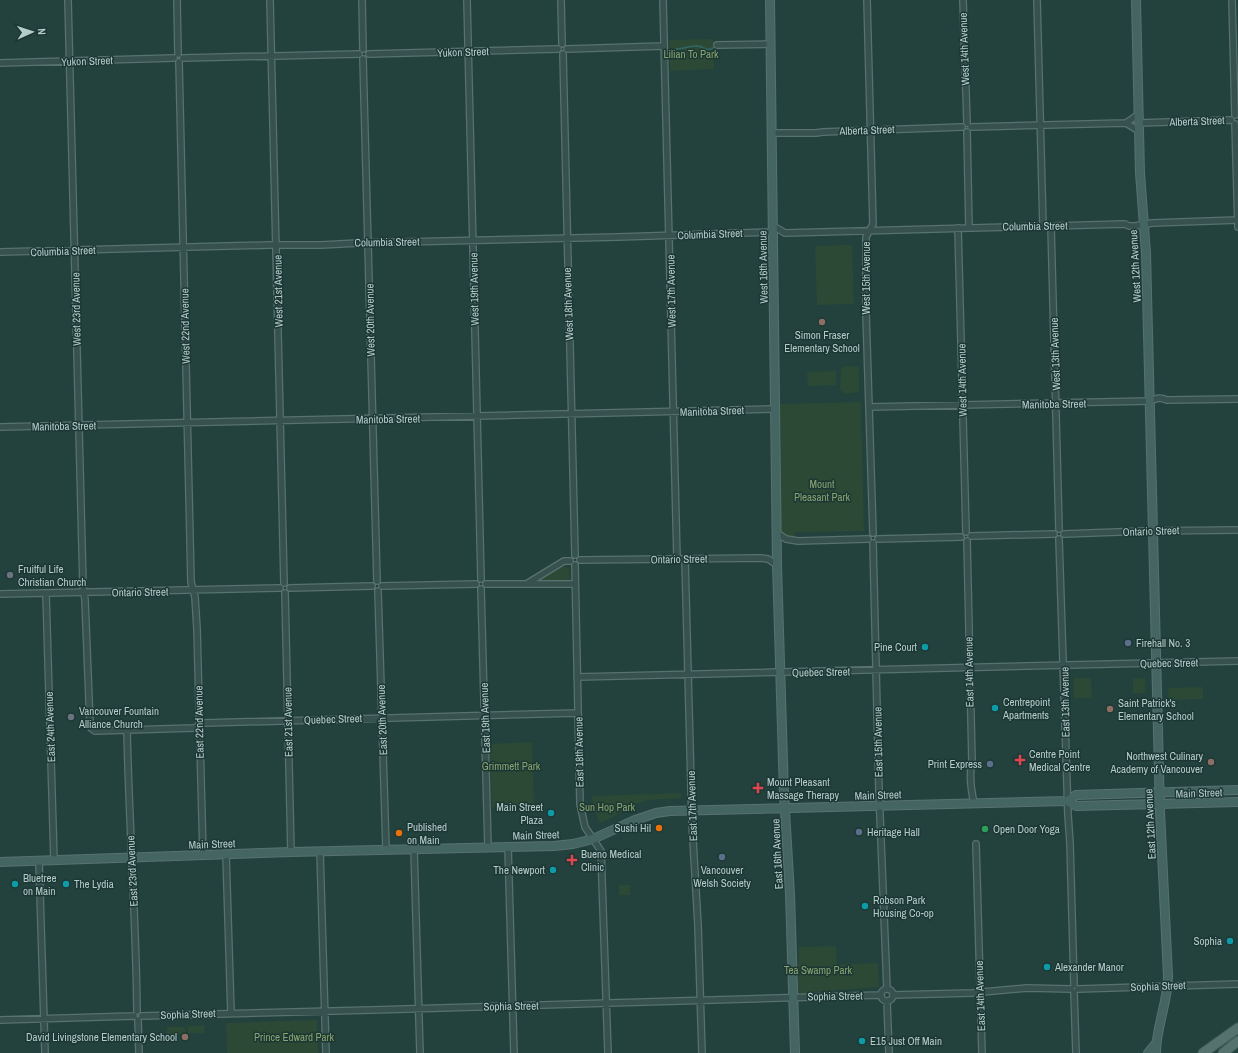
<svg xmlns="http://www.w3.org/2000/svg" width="1238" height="1053" viewBox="0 0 1238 1053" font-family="'Archivo Narrow',sans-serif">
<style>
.green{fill:#2b4935}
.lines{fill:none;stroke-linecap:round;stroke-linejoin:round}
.stream{stroke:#30645e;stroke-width:2}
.street-casing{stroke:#58726f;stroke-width:8}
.secondary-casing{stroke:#58726f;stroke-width:10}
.primary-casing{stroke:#445e5b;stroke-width:11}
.street{stroke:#37514f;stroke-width:5.5}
.secondary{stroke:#456563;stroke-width:8}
.primary{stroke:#55726e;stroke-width:9}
.education-dot{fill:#8d6e63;stroke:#1c3734;stroke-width:1.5}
.worship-dot{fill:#6b7280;stroke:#1c3734;stroke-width:1.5}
.service-dot{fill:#5c6f8a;stroke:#1c3734;stroke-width:1.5}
.culture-dot{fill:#0f9aa8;stroke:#1c3734;stroke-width:1.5}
.health-dot{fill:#e0444e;stroke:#1c3734;stroke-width:1.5}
.food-dot{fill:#e8710a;stroke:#1c3734;stroke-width:1.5}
.leisure-dot{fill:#2e9e5b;stroke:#1c3734;stroke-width:1.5}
.labels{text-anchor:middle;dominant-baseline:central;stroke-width:3;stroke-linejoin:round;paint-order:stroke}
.street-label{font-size:11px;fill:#b4ccca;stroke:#1c3734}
.park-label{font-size:11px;fill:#88a470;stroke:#1c3734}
.poi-label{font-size:11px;fill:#b4ccca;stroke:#1c3734;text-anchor:start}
</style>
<rect width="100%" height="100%" fill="#23423e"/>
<path class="green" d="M713,39L714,69L670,71L669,40Z
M852,245L854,304L817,305L815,246Z
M845,366L859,367V392L846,394L840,390L841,369Z
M836,371V385L808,386L807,372Z
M861,402L864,531L796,532L794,536L785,537L781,533V422L779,420V404Z
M562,567H565L569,568L570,581L540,582L539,580Z
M1074,678H1091L1092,698H1074Z
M1145,678V693H1133V679Z
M1203,687V699L1169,700L1168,688Z
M532,742L534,805L492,807L490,744Z
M681,793V798L648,800L628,807L615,816L600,823L594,809L592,796Z
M619,885H630V895H619Z
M836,946L837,965L878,963L879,987L811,992L807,994L799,993L797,984L798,981L799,947Z
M317,1020L318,1053H227L226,1023Z
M204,1025L205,1033H188V1026Z
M167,1027H185V1034L167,1035Z"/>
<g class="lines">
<path class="stream" d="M676,49C682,49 694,45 698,46C705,47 706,52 713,48"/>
<g class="street-casing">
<path id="street" d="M68,0L83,586L85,600L90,724L91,728L95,731L194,728L204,723L578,713
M177,0L178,54
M270,0L284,583
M362,0L363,49
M467,0L481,579
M561,0L562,44
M663,0L677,559
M867,0L873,224L866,237V313L873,533
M963,0L967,123
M1037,0L1043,226
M1232,0L1235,115
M717,45L771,44
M567,49L664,46
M369,54L558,49
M563,54L575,555
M183,58L359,54
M363,59L377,581
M179,62L191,582L195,597L197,629L203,855
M0,63L174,58
M1126,123L1139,114
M1139,123L1231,120
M1235,124L1238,227
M971,127L1126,123L1139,131
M967,132L969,228
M772,133H816L823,132L962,127
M773,226L785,233L1125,224L1129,226H1135L1152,223L1238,220
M1051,226L1059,529
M958,228L966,532
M0,252L269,245H321L359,243L618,237L773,232
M869,407L1150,401C1157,398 1160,397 1167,400L1238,399
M0,427L776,409
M777,533L786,539L798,541L868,539
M1064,534L1145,531L1238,530
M971,536L1054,534
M878,539L961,537
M1059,539L1068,815L1070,843L1074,985
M967,541L972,761C969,775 971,790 974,803
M873,543L879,791L887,989
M685,559L692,823L698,925L702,1053
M580,560L761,558L768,559L777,565
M575,565L580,804L585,827L601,851L608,1053
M528,583L564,561H570
M486,584H575
M382,586L476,584
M290,588L372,586
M481,589L488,847
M378,591L386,849
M285,593L291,852
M0,594L280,588
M46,594L54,860
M577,677L1238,661
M127,730C129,824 136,917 137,1011
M976,844L982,1053
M508,846L514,1053
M414,849L420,1053
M320,851L326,1053
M226,854L231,1013
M39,861L45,1053
M1078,989L1238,984
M881 995a6 6 0 1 1 12 0a6 6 0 1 1-12 0Z
M1074,992L1076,1053
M893,995L972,993L1027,988L1071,989
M887,1001L889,1053
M142,1016L372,1010L881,995
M0,1020L134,1016
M138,1020L139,1053"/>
</g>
<g class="secondary-casing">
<path id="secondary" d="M770,0L777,565L784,794L790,894L795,1053
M1136,0L1140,173L1146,253L1160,812L1168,976C1168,1002 1156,1027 1156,1053
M1067,801L1076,806L1238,802
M0,862L291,852L554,846L573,844L593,839L635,820L656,813L670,811L1067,801L1076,795L1238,790
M1148,1053L1156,1043"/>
</g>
<g class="primary-casing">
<path id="primary" d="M1203,1053L1238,1028
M1223,1053L1238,1041"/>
</g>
<use href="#street" class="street"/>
<use href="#secondary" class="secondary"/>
<use href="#primary" class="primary"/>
</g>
<g class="education-dot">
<circle cx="822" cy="322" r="4"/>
<circle cx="1110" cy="709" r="4"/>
<circle cx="1211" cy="762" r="4"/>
<circle cx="185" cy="1037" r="4"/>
</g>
<g class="worship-dot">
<circle cx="10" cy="575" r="4"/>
<circle cx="71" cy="717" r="4"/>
</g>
<g class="service-dot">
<circle cx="1128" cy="643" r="4"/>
<circle cx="990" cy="764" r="4"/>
<circle cx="859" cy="832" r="4"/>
<circle cx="722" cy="857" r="4"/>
</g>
<g class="culture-dot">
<circle cx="925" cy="647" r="4"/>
<circle cx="995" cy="708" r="4"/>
<circle cx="551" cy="813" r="4"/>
<circle cx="553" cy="870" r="4"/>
<circle cx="15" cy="884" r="4"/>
<circle cx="66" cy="884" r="4"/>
<circle cx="865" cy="906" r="4"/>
<circle cx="1230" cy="941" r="4"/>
<circle cx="1047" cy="967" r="4"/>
<circle cx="862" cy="1041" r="4"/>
</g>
<g class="health-dot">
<path d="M1018 754h4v4h4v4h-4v4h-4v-4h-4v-4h4z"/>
<path d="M756 782h4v4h4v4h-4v4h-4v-4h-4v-4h4z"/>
<path d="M570 854h4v4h4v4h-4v4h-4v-4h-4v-4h4z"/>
</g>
<g class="food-dot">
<circle cx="659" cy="828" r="4"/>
<circle cx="399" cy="833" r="4"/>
</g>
<circle class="leisure-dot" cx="985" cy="829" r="4"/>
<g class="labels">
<g class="street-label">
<text transform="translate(964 49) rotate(-92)">West 14th Avenue</text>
<text transform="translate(463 52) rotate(-2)">Yukon Street</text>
<text transform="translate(87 61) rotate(-2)">Yukon Street</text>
<text transform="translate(1197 121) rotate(-2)">Alberta Street</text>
<text transform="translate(867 130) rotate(-2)">Alberta Street</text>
<text transform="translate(1035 226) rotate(-1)">Columbia Street</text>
<text transform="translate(710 234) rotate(-2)">Columbia Street</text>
<text transform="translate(387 242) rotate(-1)">Columbia Street</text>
<text transform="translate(63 251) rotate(-2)">Columbia Street</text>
<text transform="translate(1135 266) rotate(-93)">West 12th Avenue</text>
<text transform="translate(763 267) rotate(-91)">West 16th Avenue</text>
<text transform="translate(866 278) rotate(-90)">West 15th Avenue</text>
<text transform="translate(474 289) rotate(-91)">West 19th Avenue</text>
<text transform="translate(278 291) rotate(-91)">West 21st Avenue</text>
<text transform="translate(671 291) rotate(-91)">West 17th Avenue</text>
<text transform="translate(568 304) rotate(-92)">West 18th Avenue</text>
<text transform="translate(76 309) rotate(-91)">West 23rd Avenue</text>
<text transform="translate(370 320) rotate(-91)">West 20th Avenue</text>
<text transform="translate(185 326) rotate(-91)">West 22nd Avenue</text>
<text transform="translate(1055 354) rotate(-92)">West 13th Avenue</text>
<text transform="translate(962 380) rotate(-91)">West 14th Avenue</text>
<text transform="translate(1054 404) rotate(-1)">Manitoba Street</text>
<text transform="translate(712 411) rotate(-2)">Manitoba Street</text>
<text transform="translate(388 419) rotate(-1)">Manitoba Street</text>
<text transform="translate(64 426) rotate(-1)">Manitoba Street</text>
<text transform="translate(1151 531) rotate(-2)">Ontario Street</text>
<text transform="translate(679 559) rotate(-1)">Ontario Street</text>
<text transform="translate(140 592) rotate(-1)">Ontario Street</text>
<text transform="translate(1169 663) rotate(-1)">Quebec Street</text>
<text transform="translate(821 672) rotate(-1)">Quebec Street</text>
<text transform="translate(969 672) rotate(-91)">East 14th Avenue</text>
<text transform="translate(1065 702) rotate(-91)">East 13th Avenue</text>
<text transform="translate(485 718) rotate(-92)">East 19th Avenue</text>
<text transform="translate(333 719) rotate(-2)">Quebec Street</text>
<text transform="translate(382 720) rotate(-92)">East 20th Avenue</text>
<text transform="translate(199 722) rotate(-91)">East 22nd Avenue</text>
<text transform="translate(288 722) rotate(-91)">East 21st Avenue</text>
<text transform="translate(50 727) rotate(-92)">East 24th Avenue</text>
<text transform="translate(878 742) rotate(-91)">East 15th Avenue</text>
<text transform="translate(579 752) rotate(-91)">East 18th Avenue</text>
<text transform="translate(1199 793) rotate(-2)">Main Street</text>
<text transform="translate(878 795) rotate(-2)">Main Street</text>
<text transform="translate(692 806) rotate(-92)">East 17th Avenue</text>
<text transform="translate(1150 824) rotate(-93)">East 12th Avenue</text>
<text transform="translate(536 835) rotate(-2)">Main Street</text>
<text transform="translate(212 844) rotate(-2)">Main Street</text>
<text transform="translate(777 854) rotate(-93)">East 16th Avenue</text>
<text transform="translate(132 871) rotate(-93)">East 23rd Avenue</text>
<text transform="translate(1158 986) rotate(-2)">Sophia Street</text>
<text transform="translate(835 996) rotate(-1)">Sophia Street</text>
<text transform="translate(980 996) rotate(-92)">East 14th Avenue</text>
<text transform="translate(511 1006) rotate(-1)">Sophia Street</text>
<text transform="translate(188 1014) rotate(-2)">Sophia Street</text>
</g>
<g class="park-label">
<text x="691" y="54">Lilian To Park</text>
<text x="822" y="484">Mount<tspan x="822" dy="13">Pleasant Park</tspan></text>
<text x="511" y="766">Grimmett Park</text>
<text x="607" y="807">Sun Hop Park</text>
<text x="818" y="970">Tea Swamp Park</text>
<text x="294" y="1037">Prince Edward Park</text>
</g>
<g class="poi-label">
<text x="822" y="335" text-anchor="middle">Simon Fraser<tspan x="822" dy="13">Elementary School</tspan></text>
<text x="18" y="569">Fruitful Life<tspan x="18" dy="13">Christian Church</tspan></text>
<text x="1136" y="643">Firehall No. 3</text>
<text x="917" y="647" text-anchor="end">Pine Court</text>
<text x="1003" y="702">Centrepoint<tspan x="1003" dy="13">Apartments</tspan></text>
<text x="1118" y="703">Saint Patrick's<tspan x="1118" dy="13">Elementary School</tspan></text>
<text x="79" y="711">Vancouver Fountain<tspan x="79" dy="13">Alliance Church</tspan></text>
<text x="1029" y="754">Centre Point<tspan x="1029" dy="13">Medical Centre</tspan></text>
<text x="1203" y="756" text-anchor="end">Northwest Culinary<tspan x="1203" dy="13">Academy of Vancouver</tspan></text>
<text x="982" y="764" text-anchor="end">Print Express</text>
<text x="767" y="782">Mount Pleasant<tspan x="767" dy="13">Massage Therapy</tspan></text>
<text x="543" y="807" text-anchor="end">Main Street<tspan x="543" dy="13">Plaza</tspan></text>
<text x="407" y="827">Published<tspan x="407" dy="13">on Main</tspan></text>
<text x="651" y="828" text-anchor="end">Sushi Hil</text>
<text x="993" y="829">Open Door Yoga</text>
<text x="867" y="832">Heritage Hall</text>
<text x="581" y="854">Bueno Medical<tspan x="581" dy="13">Clinic</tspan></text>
<text x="545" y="870" text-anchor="end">The Newport</text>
<text x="722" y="870" text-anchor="middle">Vancouver<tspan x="722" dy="13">Welsh Society</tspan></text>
<text x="23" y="878">Bluetree<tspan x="23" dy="13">on Main</tspan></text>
<text x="74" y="884">The Lydia</text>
<text x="873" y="900">Robson Park<tspan x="873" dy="13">Housing Co-op</tspan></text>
<text x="1222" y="941" text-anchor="end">Sophia</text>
<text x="1055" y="967">Alexander Manor</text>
<text x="177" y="1037" text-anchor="end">David Livingstone Elementary School</text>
<text x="870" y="1041">E15 Just Off Main</text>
</g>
</g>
<g transform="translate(32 32) rotate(87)" stroke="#1c3734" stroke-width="3" paint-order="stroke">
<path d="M0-3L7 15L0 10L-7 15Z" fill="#b4ccca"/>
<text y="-6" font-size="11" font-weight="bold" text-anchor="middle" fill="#b4ccca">N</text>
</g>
</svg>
